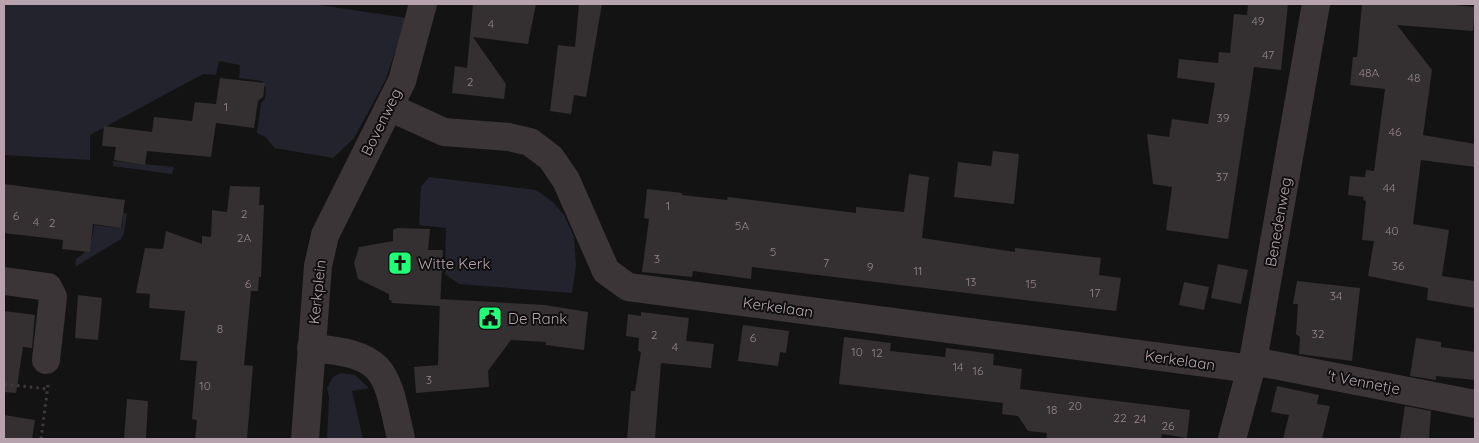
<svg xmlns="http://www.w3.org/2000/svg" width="1479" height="443" viewBox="0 0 1479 443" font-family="Quicksand,sans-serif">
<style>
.green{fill:#23232d}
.building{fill:#342f31}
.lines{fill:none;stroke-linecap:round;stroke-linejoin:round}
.path{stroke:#41393d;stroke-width:3;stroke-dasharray:2.5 4;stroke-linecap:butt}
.minor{stroke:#3c3538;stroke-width:28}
.labels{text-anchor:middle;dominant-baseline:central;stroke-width:4;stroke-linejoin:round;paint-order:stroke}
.number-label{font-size:12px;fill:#96868f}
.street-label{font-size:15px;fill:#b6a3ae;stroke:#0f0e0e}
.poi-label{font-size:15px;fill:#b6a3ae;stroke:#0f0e0e;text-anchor:start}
</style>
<rect width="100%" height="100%" fill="#141313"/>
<path class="green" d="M4,4H312L407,18L385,81L354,138L333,158L274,148L266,137L257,133L261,103L265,99L266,88L262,81L239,78L240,65L219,61L216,75L203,74L90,135V160L4,155Z
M113,161L174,167L172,174L113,166Z
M429,177L536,190L553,202L564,215L574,237L576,266L572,293L459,284L445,274L446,228L419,225L421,187Z
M123,213L127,214L124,233L121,239L75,267L76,259C90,250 92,241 94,225L122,228Z
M341,373L355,375L369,388L352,391L363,439H327L329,397L327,388L333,377Z"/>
<path class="building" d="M473,4H536L528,44L473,37L506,84L504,99L452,93L455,66L467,68Z
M579,4H602L586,97L574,95L571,114L550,111L558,45L575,47Z
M1248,4H1288L1281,70L1254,67L1228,239L1166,230L1172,187L1153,184L1147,134L1169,137L1172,119L1208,124L1215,83L1177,78L1179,59L1218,63L1219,52L1230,53L1234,14L1247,15Z
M1362,4H1442L1475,7L1473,31L1397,25L1432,70L1423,135L1475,144V167L1421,160L1413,224L1449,230L1442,276L1475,281V308L1427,300L1428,288L1368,276L1374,241L1362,240L1366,201L1363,200L1364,197L1348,195L1350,176L1365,177L1366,170L1374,171L1385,89L1350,85L1353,57H1357Z
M220,78L265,83L263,97L258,101L254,128L216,123L211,157L147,151L145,165L114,160L116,147L102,146L104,126L152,132L154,117L192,121L195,102L216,104Z
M993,151L1019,154L1014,204L954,197L958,162L991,166Z
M909,174L929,177L922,238L1015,252V248L1101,258L1099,275L1121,278L1116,311L752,267L751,279L693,271L692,277L642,272L649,219L644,218L647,189L682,193V195L727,200L728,197L856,213V207L904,212Z
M4,184L125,200L121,228L93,224L90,252L62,249L63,240L4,233Z
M230,186L260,187L259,205H264L261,277H259L258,291H251L244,365L253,366L247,439H195L197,420L192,419L197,361L180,360L185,311L149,308L150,294L136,293L145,248L163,249L166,231L202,244V236L211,237L212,210L227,212Z
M397,228L430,229L428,250H443L440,306L391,303L392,301L389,300V294L358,279L354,263L359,247L393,241V230Z
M1218,264L1248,270L1241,304L1211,298Z
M1297,281L1360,288L1352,361L1299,354L1300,337L1296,334L1298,304H1293Z
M1184,282L1209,287L1204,310L1179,305Z
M78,295L102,298L98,340L75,338Z
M440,299L545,305L588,312L584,350L546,345V342L511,340L488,371L489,387L416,393L414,367L438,365Z
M4,311L35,315L32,348L23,347L16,393L4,392Z
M641,312L689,318L686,341L714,344L711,368L661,363L655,439H627L631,391H635L641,352L638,351L639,338L626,336L628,314L641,316Z
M743,325L789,331L786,353L780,352L778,366L738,361Z
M844,337L891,343L890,351L945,357L946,348L994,354L993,365L1022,369L1020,389L1190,410L1187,438L1162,434L1161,439H1046L1047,433L1028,431L1018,416L1002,414L1003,403L839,384Z
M1416,338L1441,342V347L1475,352V380L1436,376V380L1410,376Z
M1277,386L1319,395L1317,404L1330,406L1322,439H1283L1289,415L1271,412Z
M127,399L148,401L146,439H124Z
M1405,406L1431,411L1429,439H1400Z
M4,415L35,420L32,439H4Z"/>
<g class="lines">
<path class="path" d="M4,384L47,389
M41,439L48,385"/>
<path class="minor" d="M389,107L444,132L509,137L530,142L551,158L566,180L606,271L628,287L1252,369
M4,281L48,287L53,297L46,360
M311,348C387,354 386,371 401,439
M1253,361L1475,404
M305,439L318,266L325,235L402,81L423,4
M1232,439L1253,361L1316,4"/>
</g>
<defs>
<g id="church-square" transform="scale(1.25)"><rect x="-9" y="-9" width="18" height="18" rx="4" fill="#21fe77" stroke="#0f0e0e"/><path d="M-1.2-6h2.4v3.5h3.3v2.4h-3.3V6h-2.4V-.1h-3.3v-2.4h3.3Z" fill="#111"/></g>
<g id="civic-square" transform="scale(1.25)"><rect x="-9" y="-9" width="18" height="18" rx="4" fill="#21fe77" stroke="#0f0e0e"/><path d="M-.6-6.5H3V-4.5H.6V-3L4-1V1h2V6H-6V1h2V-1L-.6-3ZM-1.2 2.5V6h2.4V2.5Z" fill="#111"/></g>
</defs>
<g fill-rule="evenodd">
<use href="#church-square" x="400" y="263"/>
<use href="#civic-square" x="490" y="318"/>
</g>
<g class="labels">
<g class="number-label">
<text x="1258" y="20">49</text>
<text x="491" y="23">4</text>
<text x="1268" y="54">47</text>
<text x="1369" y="72">48A</text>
<text x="1414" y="77">48</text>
<text x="470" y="81">2</text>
<text x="226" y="106">1</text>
<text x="1223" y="117">39</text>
<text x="1395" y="131">46</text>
<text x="1222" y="176">37</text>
<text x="1389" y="187">44</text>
<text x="668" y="205">1</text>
<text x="244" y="213">2</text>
<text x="16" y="215">6</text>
<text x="36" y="221">4</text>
<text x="52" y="222">2</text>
<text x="742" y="225">5A</text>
<text x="1392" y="230">40</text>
<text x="244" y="237">2A</text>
<text x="773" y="251">5</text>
<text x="657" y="258">3</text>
<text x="826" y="262">7</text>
<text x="1398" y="265">36</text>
<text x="870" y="266">9</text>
<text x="918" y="270">11</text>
<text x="971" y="281">13</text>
<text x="248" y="283">6</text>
<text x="1031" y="283">15</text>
<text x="1095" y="292">17</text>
<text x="1336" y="295">34</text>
<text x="220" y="328">8</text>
<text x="1318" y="333">32</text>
<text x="654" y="334">2</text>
<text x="753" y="337">6</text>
<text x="675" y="346">4</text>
<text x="857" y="351">10</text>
<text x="877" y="352">12</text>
<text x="958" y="366">14</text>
<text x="978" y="370">16</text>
<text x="429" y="379">3</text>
<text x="205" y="385">10</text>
<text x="1075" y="405">20</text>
<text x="1052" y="409">18</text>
<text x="1120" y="417">22</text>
<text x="1140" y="418">24</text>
<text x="1168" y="425">26</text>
</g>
<g class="street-label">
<text transform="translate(381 122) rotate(-64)">Bovenweg</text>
<text transform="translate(1278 222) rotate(-80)">Benedenweg</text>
<text transform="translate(317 292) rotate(-84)">Kerkplein</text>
<text transform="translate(778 307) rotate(8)">Kerkelaan</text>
<text transform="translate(1180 360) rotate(8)">Kerkelaan</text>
<text transform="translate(1364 382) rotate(11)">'t Vennetje</text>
</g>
<g class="poi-label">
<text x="418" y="263">Witte Kerk</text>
<text x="508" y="318">De Rank</text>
</g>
</g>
<rect width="1479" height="443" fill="none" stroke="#b6a3ae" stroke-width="10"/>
</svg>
